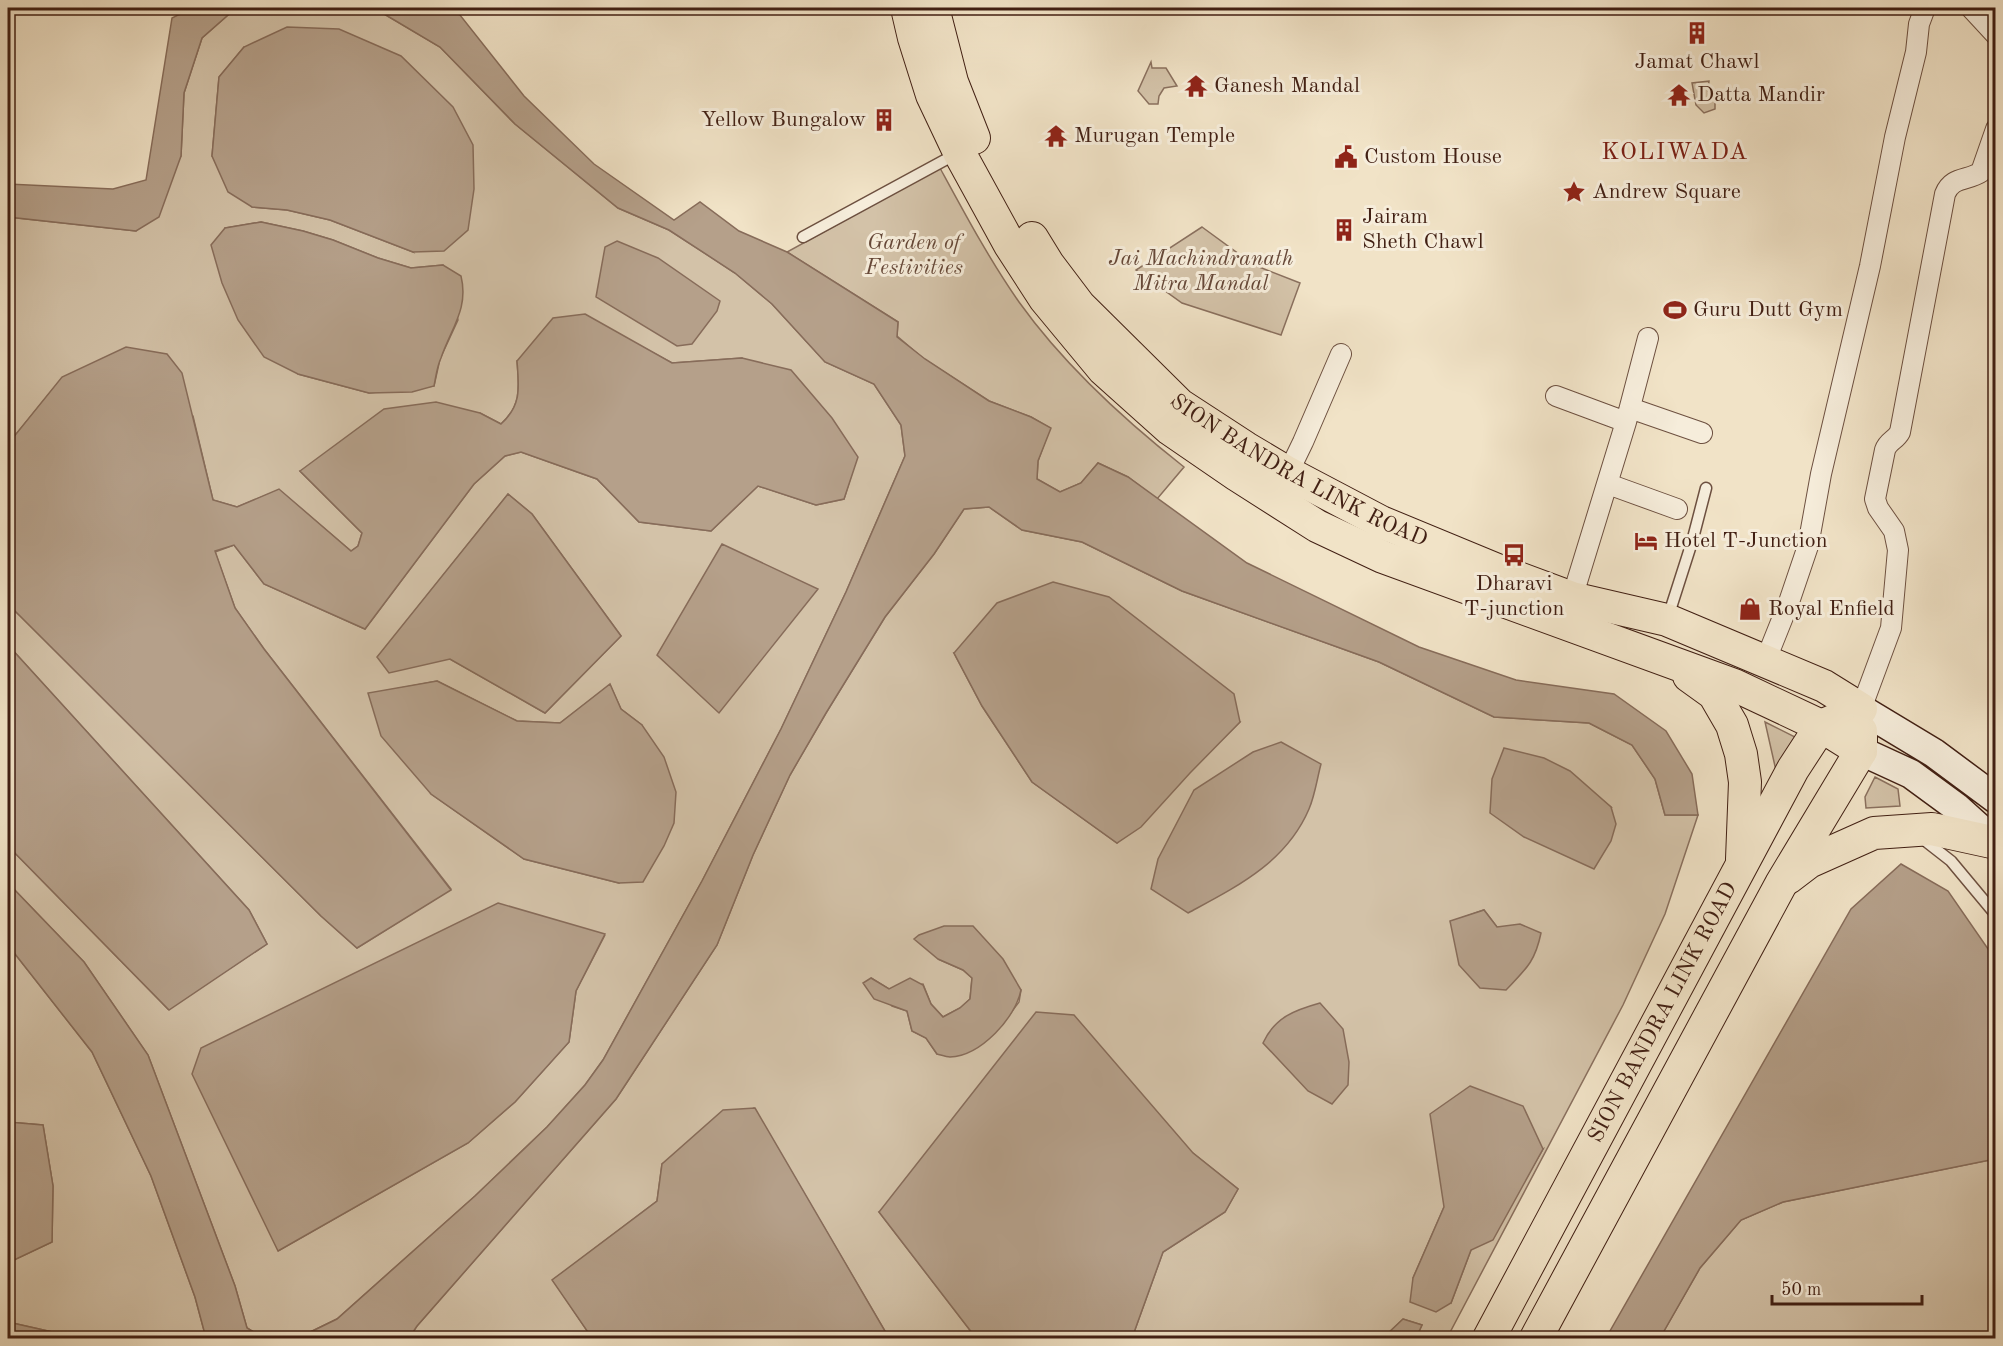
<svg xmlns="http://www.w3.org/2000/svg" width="2003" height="1346" viewBox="0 0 2003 1346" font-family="'Old Standard TT',serif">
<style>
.green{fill:#d3c2a8;stroke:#8a705e;stroke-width:1.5;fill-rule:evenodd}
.water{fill:#b5a08a;stroke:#876c5a;stroke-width:1.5}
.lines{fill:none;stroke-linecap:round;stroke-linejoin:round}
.service-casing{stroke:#6d5040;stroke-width:13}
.minor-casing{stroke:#6d5040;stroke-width:22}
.secondary-casing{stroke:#411f13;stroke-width:31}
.primary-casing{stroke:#411f13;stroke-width:34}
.service{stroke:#f6eddb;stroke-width:10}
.minor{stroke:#f6eddb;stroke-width:20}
.secondary{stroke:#f6eddb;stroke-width:28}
.primary{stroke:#f1e3c7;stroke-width:32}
.labels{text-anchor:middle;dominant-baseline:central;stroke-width:6;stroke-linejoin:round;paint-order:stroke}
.poi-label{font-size:22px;fill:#411f13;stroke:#f6eddb;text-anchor:start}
.park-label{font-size:22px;font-style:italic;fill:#664838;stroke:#f6eddb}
.street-label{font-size:22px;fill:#411f13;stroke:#f6eddb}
.neighbourhood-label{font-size:24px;letter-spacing:1.5px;fill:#7a1f14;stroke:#f6eddb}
</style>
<rect width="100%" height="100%" fill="#f1e3c7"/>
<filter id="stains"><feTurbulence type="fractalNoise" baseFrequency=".00333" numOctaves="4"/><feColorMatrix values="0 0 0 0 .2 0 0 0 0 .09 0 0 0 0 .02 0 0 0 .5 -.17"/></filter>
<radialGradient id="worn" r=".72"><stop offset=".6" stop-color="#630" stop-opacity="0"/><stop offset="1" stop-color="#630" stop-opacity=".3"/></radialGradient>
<path class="green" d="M236,8H374L440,47L515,124L618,208L669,230L735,273L772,304L825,362L874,384L901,425L905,456L846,592L781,729L702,881L603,1060L585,1085L547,1127L475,1196L337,1319L298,1338H264L247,1328L235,1286L148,1055L84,962L8,883V846L168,1009L267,944L249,910L8,645V604L321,916L357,948L451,889L264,649L235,608L215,552L234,545L264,584L365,629L474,484L505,456L521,452L597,479L639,522L711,531L758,486L816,505L844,499L857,457L742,358L672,363L637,344L517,361C519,387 522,405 501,424L480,413L300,471L362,533L358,546L351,551L279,490L237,507L213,500L193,416L63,377L8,444V217L136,231L181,156L184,93L202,38ZM244,47L413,252L330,220L287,210L252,207L212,156L219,77ZM261,222L303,231L333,240L378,258L411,268L443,265L458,320L440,359L434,386L369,393L298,374L225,228ZM508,494L532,514L621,636L545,713L450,659L378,657ZM437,681L517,721L560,723L610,685L621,709L642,725L619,883L524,859L431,794L369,694ZM605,935L576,991L569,1042L515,1102L468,1143L278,1251Z
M1151,62L1152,68H1166L1177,86L1164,88L1159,96L1158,104H1149L1138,91Z
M1709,81L1708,91L1715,98V109L1704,113L1696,105L1692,83Z
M940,168C965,214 989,259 1019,302C1064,365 1123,419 1184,467L1157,499L1128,477L1098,463L1081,483L1060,492L1037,479L1038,461L1050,428L1031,417L989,401L924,359L897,336L898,322L787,252Z
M1202,227L1254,265L1300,283L1281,335L1182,303L1136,270Z
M989,507L1022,530L1082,542L1182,591L1379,662L1494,717L1589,723L1632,745L1655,779L1665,815H1698L1665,914L1623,1005L1447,1338H1416L1422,1325L1403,1319L1383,1338H1132L1163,1252L1225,1212L1238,1189L1193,1153L879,1212L976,1338H889L754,1108L662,1164L657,1201L553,1280L592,1338H409L417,1326L616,1099L717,945L753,855L790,775L826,713L885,617L934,554L964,509ZM954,653L1240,722L1117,843L1032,782L982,706ZM1593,793L1611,807L1490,813ZM1484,910L1497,927L1450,922ZM938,959L1021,990L1019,1002L1004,1022L937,1054L926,1038L912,1031L907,1011L892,1006L871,978L889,989L923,984L931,1004L943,1017L960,1008L970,999L972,978L963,970ZM1543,1149L1518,1192L1471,1250L1451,1303L1413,1278L1444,1207Z
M1765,722L1801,740L1777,775Z
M1875,777L1898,789L1900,806L1866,808L1865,797Z
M8,945L92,1052L151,1176L195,1297L206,1338H79L8,1322V1259L12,1261L52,1242L53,1186L43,1125L8,1122Z
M1995,1159V1338H1660L1700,1268L1741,1220L1783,1202Z"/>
<path class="water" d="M192,8H236L202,38L184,93L181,156L159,217L136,231L8,217V184L113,189L146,180L172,18Z
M374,8H446L460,15L524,96L594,164L674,220L700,202L739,231L787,252L898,322L897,337L925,359L989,401L1031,417L1051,428L1038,461L1037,479L1060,492L1081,483L1098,463L1128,477L1247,563L1419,647L1516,680L1614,694L1666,731L1692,774L1698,815H1665L1655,779L1632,745L1589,723L1494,717L1379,662L1182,591L1082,542L1022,530L989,507L964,509L934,554L885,617L826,713L790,775L753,855L717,945L616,1099L417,1326L409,1338H298L337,1319L475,1196L547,1127L585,1085L603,1060L702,881L781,729L846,592L905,456L901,425L874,384L825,362L772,304L735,273L669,230L618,208L515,124L440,47Z
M287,27L339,29L401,56L453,107L473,145L474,189L468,230L444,251L413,252L330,220L287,210L252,207L228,192L212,156L219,77L244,47Z
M261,222L303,231L333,240L378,258L411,268L443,265L461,276C469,309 451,328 441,358C437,366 436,376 434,386L412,392L369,393L298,374L264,357L238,320L222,283L211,245L225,228Z
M617,241L658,258L720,301L717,311L692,344L677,346L596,297L605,247Z
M585,314L672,363L742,358L791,370L832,418L858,457L844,499L816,505L758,486L711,531L639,522L597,479L521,452L505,456L474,484L365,629L264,584L234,545L215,551L235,608L264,649L451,890L357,948L321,916L8,604V444L62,377L126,347L167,354L182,373L213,500L237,507L279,489L351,551L358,546L362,533L300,471L384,409L436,402L480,413L501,424C522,405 519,387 517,361L553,318Z
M508,494L532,514L621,636L545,713L450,659L389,673L377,657Z
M722,544L818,589L719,713L657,655Z
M1053,582L1109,597L1234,694L1240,722L1190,773L1141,827L1117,843L1032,782L982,706L954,653L997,603Z
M8,645L249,910L267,944L169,1010L8,846Z
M437,681L517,721L560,723L610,684L621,709L642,725L664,757L676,792L674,823L664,846L643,882L619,883L524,859L431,794L381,736L368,693Z
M1281,742L1321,764C1317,779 1315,795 1309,809C1286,863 1236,887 1188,913L1151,889L1158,859L1194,790L1253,752Z
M1504,748L1544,758L1570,771L1611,807L1616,824L1611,841L1594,869L1524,837L1490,813L1492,779Z
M1901,864L1948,891L1995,959V1159L1783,1202L1741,1220L1700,1268L1660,1338H1606L1851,909Z
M8,883L84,962L148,1055L235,1286L247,1328L264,1338H206L195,1297L151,1176L92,1052L8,945Z
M498,903L605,934L576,991L569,1042L515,1102L468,1143L278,1251L192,1074L201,1048Z
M1484,910L1497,927L1520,924L1541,933C1535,962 1526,969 1506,990L1480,988L1459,965L1450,921Z
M944,926H973L1003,959L1021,990C1016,1017 981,1056 950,1057C946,1057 941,1055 937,1054L926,1038L912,1031L907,1011L874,999L863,983L871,978L889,989L910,978L923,985L931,1004L943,1017L960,1008L970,999L972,978L963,970L938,959L914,939L919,935Z
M1320,1003L1343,1029L1349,1062L1348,1085L1332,1104L1308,1091L1263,1043C1275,1017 1295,1010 1320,1003Z
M1036,1012L1074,1015L1193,1153L1238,1189L1225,1212L1163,1252L1132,1338H976L879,1212Z
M1470,1086L1523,1106L1543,1149L1493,1240L1471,1250L1451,1303L1436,1312L1410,1302L1413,1278L1444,1207L1430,1114Z
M755,1108L889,1338H592L552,1280L657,1201L662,1164L723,1110Z
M8,1122L43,1125L53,1186L52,1242L12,1261L8,1259Z
M1403,1319L1422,1325L1416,1338H1383Z
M8,1322L79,1338H8Z"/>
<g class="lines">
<g class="service-casing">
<path id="service" d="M803,237L956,154
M1668,617L1692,542L1706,488
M1919,836L1951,861L1996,915"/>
</g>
<g class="minor-casing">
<path id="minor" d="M1971,8L1996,35
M1556,396L1626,422
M1630,408L1702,433
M1288,473L1303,442L1341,354
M1608,484L1677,509
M1572,598L1626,422L1648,338
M1765,662L1789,602L1808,546L1821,474L1870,266L1895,137L1916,52L1919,24L1925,8
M1861,709L1891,628L1898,550L1894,531L1878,508L1875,499L1885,450C1888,441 1896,440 1900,432L1945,194C1952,176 1968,181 1981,172L1996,129"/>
</g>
<g class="secondary-casing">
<path id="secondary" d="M1861,709L1934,753L1996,799
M1861,751L1911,774L1956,807L1996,843"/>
</g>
<g class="primary-casing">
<g id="primary">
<path d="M907,8L914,38L932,95L959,152L1010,245L1045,299L1103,369L1170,429L1237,475L1317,526L1383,557L1734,685L1821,726L1861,751"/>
<path d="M933,8L952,82L974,138"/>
<path id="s1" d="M1032,238L1048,264L1079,305L1180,405L1246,448L1288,473L1381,522L1502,572L1572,598L1667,620L1824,686L1861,709"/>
<path d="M1689,676L1714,694L1732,725L1741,754L1745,782L1742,859"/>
<path d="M1788,878L1809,862L1874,833L1932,829L1996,843"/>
<path id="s2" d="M1489,1338L1793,769L1821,726L1840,718"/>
<path d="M1536,1338L1781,884L1861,751V731"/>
</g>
</g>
<use href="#service" class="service"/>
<use href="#minor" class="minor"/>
<use href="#secondary" class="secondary"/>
<use href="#primary" class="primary"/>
</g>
<defs>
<g id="building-bare" transform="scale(1.8)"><path d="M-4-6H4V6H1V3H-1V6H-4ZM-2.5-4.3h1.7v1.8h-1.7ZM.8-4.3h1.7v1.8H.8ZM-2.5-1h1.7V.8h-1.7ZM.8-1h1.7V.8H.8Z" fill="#8f2418" stroke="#f6eddb" stroke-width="2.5" paint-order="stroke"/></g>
<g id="temple-bare" transform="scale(1.8)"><path d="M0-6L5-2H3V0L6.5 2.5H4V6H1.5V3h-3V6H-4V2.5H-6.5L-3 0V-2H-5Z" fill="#8f2418" stroke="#f6eddb" stroke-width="2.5" paint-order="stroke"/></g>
<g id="civic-bare" transform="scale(1.8)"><path d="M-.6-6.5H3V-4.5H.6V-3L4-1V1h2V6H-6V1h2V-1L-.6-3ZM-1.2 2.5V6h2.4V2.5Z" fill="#8f2418" stroke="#f6eddb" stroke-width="2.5" paint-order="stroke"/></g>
<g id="sight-bare" transform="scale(1.8)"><path d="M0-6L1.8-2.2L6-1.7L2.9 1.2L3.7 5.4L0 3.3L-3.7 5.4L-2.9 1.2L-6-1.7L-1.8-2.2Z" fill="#8f2418" stroke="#f6eddb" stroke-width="2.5" paint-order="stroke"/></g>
<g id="stadium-bare" transform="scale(1.8)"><path d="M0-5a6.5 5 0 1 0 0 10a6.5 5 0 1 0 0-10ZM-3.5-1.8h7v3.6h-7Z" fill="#8f2418" stroke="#f6eddb" stroke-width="2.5" paint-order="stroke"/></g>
<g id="hotel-bare" transform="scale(1.8)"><path d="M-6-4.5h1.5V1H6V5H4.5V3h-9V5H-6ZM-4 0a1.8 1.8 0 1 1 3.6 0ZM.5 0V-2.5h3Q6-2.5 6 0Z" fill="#8f2418" stroke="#f6eddb" stroke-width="2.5" paint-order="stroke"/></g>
<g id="bus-bare" transform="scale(1.8)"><path d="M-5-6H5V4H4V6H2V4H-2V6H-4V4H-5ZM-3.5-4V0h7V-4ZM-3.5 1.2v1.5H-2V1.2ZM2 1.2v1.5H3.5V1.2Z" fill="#8f2418" stroke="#f6eddb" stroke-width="2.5" paint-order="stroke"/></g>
<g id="shop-bare" transform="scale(1.8)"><path d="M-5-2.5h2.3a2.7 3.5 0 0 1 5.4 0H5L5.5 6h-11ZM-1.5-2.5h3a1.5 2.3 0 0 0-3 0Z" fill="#8f2418" stroke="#f6eddb" stroke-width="2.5" paint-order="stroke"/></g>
</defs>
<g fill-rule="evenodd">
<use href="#building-bare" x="1697" y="33"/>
<use href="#temple-bare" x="1196" y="86"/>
<use href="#temple-bare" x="1679" y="95"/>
<use href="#building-bare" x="884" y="120"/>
<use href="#temple-bare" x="1056" y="136"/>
<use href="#civic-bare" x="1346" y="157"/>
<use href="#sight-bare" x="1574" y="192"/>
<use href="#building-bare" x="1344" y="230"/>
<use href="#stadium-bare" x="1675" y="310"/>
<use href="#hotel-bare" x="1646" y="541"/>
<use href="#bus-bare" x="1514" y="555"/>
<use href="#shop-bare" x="1750" y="609"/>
</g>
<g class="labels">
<g class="poi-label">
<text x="1697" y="62" text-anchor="middle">Jamat Chawl</text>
<text x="1214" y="86">Ganesh Mandal</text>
<text x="1697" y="95">Datta Mandir</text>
<text x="866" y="120" text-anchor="end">Yellow Bungalow</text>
<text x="1074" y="136">Murugan Temple</text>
<text x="1364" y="157">Custom House</text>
<text x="1592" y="192">Andrew Square</text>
<text x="1362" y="217">Jairam<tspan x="1362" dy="25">Sheth Chawl</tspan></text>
<text x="1693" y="310">Guru Dutt Gym</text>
<text x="1664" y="541">Hotel T-Junction</text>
<text x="1514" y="584" text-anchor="middle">Dharavi<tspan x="1514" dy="25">T-junction</tspan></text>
<text x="1768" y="609">Royal Enfield</text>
</g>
<g class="park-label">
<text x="914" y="243">Garden of<tspan x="914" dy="25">Festivities</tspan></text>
<text x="1201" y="259">Jai Machindranath<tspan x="1201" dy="25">Mitra Mandal</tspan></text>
</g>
<g class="street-label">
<text stroke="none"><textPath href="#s1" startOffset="360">SION BANDRA LINK ROAD</textPath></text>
<text stroke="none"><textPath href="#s2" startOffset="369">SION BANDRA LINK ROAD</textPath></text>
</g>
<g class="neighbourhood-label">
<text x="1675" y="153">KOLIWADA</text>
</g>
</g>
<rect width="2003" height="1346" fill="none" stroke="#f1e3c7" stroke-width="30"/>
<rect x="9" y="9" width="1985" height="1328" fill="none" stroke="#411f13" stroke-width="3"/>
<rect x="15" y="15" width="1973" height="1316" fill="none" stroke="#411f13" stroke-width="1.5"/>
<path d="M1772 1295v9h150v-9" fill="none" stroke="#411f13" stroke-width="3"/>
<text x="1781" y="1295" font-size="18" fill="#411f13" stroke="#f6eddb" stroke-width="4.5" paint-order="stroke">50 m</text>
<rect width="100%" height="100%" filter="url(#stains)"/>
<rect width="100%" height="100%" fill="url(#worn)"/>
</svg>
